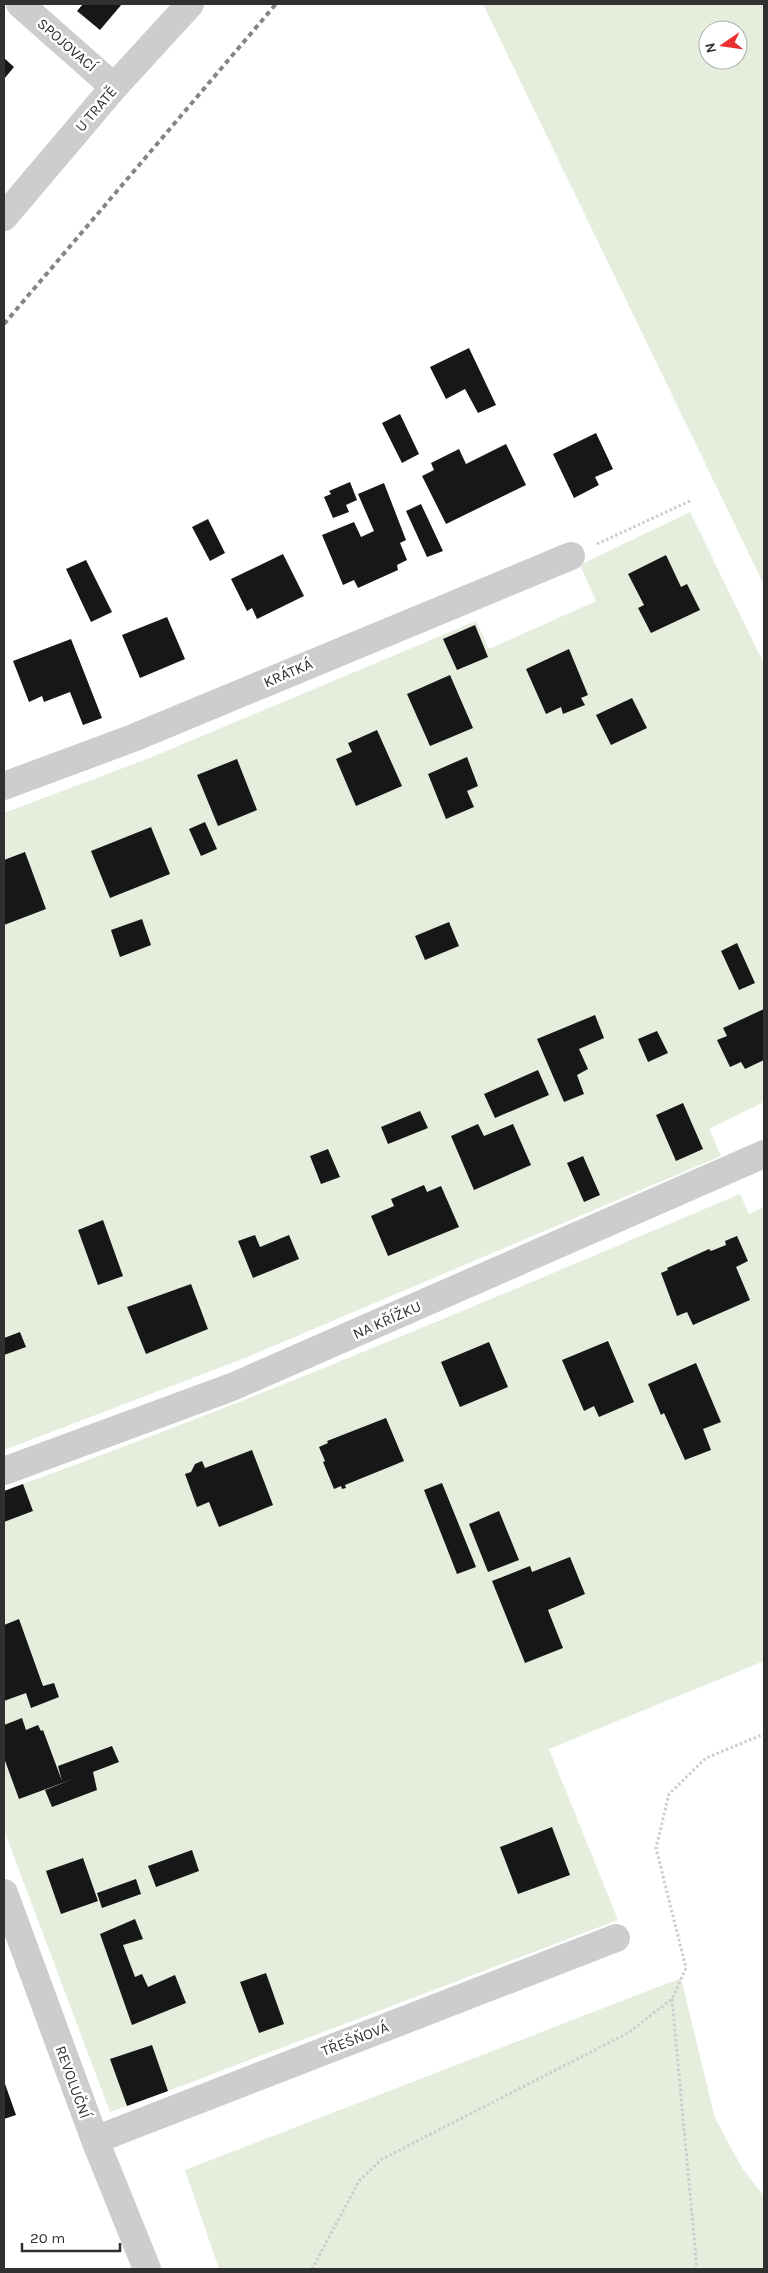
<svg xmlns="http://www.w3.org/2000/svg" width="768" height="2273" viewBox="0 0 768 2273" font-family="Karla,sans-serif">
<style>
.green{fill:#e5eddd;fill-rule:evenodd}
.building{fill:#171717}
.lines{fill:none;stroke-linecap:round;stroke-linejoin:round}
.path{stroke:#cdcdcd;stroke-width:3;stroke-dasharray:2.5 2.5;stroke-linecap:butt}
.minor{stroke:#cdcdcd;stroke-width:28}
.rail{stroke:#858585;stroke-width:4;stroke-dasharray:5 4;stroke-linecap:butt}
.labels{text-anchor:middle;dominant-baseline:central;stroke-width:5;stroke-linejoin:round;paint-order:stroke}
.street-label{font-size:15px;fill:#303030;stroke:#fff}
</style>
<rect width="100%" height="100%" fill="#fff"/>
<path class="green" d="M483,4H764V585ZM708,30H738V60H708Z
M690,512L764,664V1102L709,1129L721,1156L250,1356L4,1450V813L152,757L476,621L489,649L596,601L580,565Z
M740,1194L749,1214L764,1207V1661L549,1749L618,1920L168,2091L152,2045L111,2059L127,2106L110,2112L4,1830V1522L33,1511L23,1484C266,1396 503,1294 740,1194Z
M681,1978L715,2118L742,2168L764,2196V2269H219L185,2170Z"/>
<path class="building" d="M83,4H122L100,30L77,11Z
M4,58L14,67L4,79Z
M469,348L496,405L478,413L465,389L446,399L430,367Z
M400,414L419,454L402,463L382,423Z
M596,433L613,469L595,477L599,485L574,498L553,454Z
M506,444L526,485L446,524L422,476L434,470L431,463L459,449L466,464Z
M350,482L357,500L346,505L349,512L333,518L324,497L331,494L329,491Z
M384,483L406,540L400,543L407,560L397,565L398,570L358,588L354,580L343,585L322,535L354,522L361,537L374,531L358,494Z
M421,504L443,551L427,557L406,511Z
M208,519L225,553L210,561L192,527Z
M283,554L304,596L257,619L252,608L247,611L231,579Z
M666,555L681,587L687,584L700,610L651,633L638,608L644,605L628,574Z
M86,560L112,612L91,622L66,569Z
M167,617L185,659L140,678L122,635Z
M475,625L488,657L457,670L443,639Z
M71,639L102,718L83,725L70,692L44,702L42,696L29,702L13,661Z
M569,649L588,695L581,698L585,705L563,714L561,707L546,714L526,669Z
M450,675L473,728L430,746L407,694Z
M632,698L647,728L611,745L596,715Z
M377,730L402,786L356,806L336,759L352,752L348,743Z
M467,757L478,786L467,791L474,807L446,819L428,774Z
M237,759L257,810L218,826L197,775Z
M205,822L217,849L201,856L189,829Z
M151,827L170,874L110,898L91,851Z
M25,852L46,909L4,925V860Z
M142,919L151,945L120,957L111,930Z
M449,922L459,946L425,960L415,936Z
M737,943L755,983L739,990L721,951Z
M764,1009V1060L745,1069L741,1062L730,1067L717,1040L727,1036L723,1028Z
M595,1015L604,1038L579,1049L588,1069L577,1075L584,1094L564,1102L537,1039Z
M657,1031L668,1053L648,1062L638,1039Z
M538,1070L549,1095L495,1118L484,1094Z
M683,1103L703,1149L676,1161L656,1115Z
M420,1111L428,1128L388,1144L381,1127Z
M478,1124L484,1136L513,1124L531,1165L474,1190L451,1136Z
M328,1149L340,1177L321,1184L310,1156Z
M583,1156L600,1195L584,1202L567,1163Z
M424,1185L427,1192L441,1186L459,1227L388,1256L371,1216L394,1206L391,1199Z
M103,1220L123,1276L98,1285L78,1230Z
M255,1235L260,1247L289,1235L299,1259L253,1278L238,1241Z
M737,1236L748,1261L736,1267L750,1300L693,1325L687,1312L677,1316L661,1273L668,1270L667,1268L709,1249L711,1251L726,1245L725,1241Z
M191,1284L208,1329L146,1354L127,1307Z
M20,1332L26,1347L4,1355V1338Z
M608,1341L634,1402L599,1417L594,1406L584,1411L562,1360Z
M489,1342L508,1387L460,1407L441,1362Z
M696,1363L721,1422L703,1429L711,1450L685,1460L664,1413L661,1415L648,1384Z
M386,1418L404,1461L345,1485L346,1488L342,1489L341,1486L334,1489L323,1462L325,1461L319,1447L328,1443L327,1441Z
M252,1450L273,1505L219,1527L209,1502L197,1507L185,1474L191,1472L195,1464L202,1461L205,1468Z
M442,1483L476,1567L457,1574L424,1490Z
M23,1484L33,1511L4,1522V1491Z
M499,1511L519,1560L488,1572L469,1524Z
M570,1557L585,1594L548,1610L563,1648L525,1663L492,1581L530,1566L532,1572Z
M19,1619L43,1686L54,1683L59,1697L31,1708L26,1693L4,1701V1625Z
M22,1718L26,1730L38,1725L41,1731L43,1730L62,1781L58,1766L112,1746L119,1762L93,1772L97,1790L52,1807L45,1790L76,1778L19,1799L4,1758V1725Z
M552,1827L570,1875L518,1894L500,1847Z
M192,1850L199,1871L156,1887L148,1866Z
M83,1858L98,1901L61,1914L46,1871Z
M136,1879L141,1894L102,1908L97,1893Z
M135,1919L143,1939L123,1945L135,1977L142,1974L148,1987L175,1975L186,2003L132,2025L100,1934Z
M266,1973L284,2024L259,2033L240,1982Z
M152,2045L168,2091L127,2106L110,2059Z
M4,2081L16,2115L4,2119Z"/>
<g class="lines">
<path class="path" d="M597,544L692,500
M672,1999L697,2269
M312,2269L359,2181L382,2159L628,2033L672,1999L686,1968L656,1848L669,1794L706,1758L764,1734"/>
<path class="minor" d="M20,4L114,87
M4,217L114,87L190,4
M4,786L133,738L571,556
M4,1471L232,1387L764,1154
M4,1893L95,2140L147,2269
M95,2140L616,1938"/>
<path class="rail" d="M4,324L276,4"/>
</g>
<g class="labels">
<g class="street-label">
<text transform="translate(67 45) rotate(41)">SPOJOVACÍ</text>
<text transform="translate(96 109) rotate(-49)">U TRATĚ</text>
<text transform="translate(288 673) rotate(-23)">KRÁTKÁ</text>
<text transform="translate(387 1320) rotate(-24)">NA KŘÍŽKU</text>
<text transform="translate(355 2039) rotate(-21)">TŘEŠŇOVÁ</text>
<text transform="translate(73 2082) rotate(70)">REVOLUČNÍ</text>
</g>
</g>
<rect width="768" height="2273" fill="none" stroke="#303030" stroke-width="10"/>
<g transform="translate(723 45) rotate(257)"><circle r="24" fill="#ffffff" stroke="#acacac"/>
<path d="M0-4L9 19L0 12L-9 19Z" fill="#ea2f30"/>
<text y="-8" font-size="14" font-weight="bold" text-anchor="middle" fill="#303030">N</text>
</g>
<path d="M22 2243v8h98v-8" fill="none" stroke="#303030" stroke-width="2.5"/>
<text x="30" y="2243" font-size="15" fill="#303030" stroke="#ffffff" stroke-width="4" paint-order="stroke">20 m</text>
</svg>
